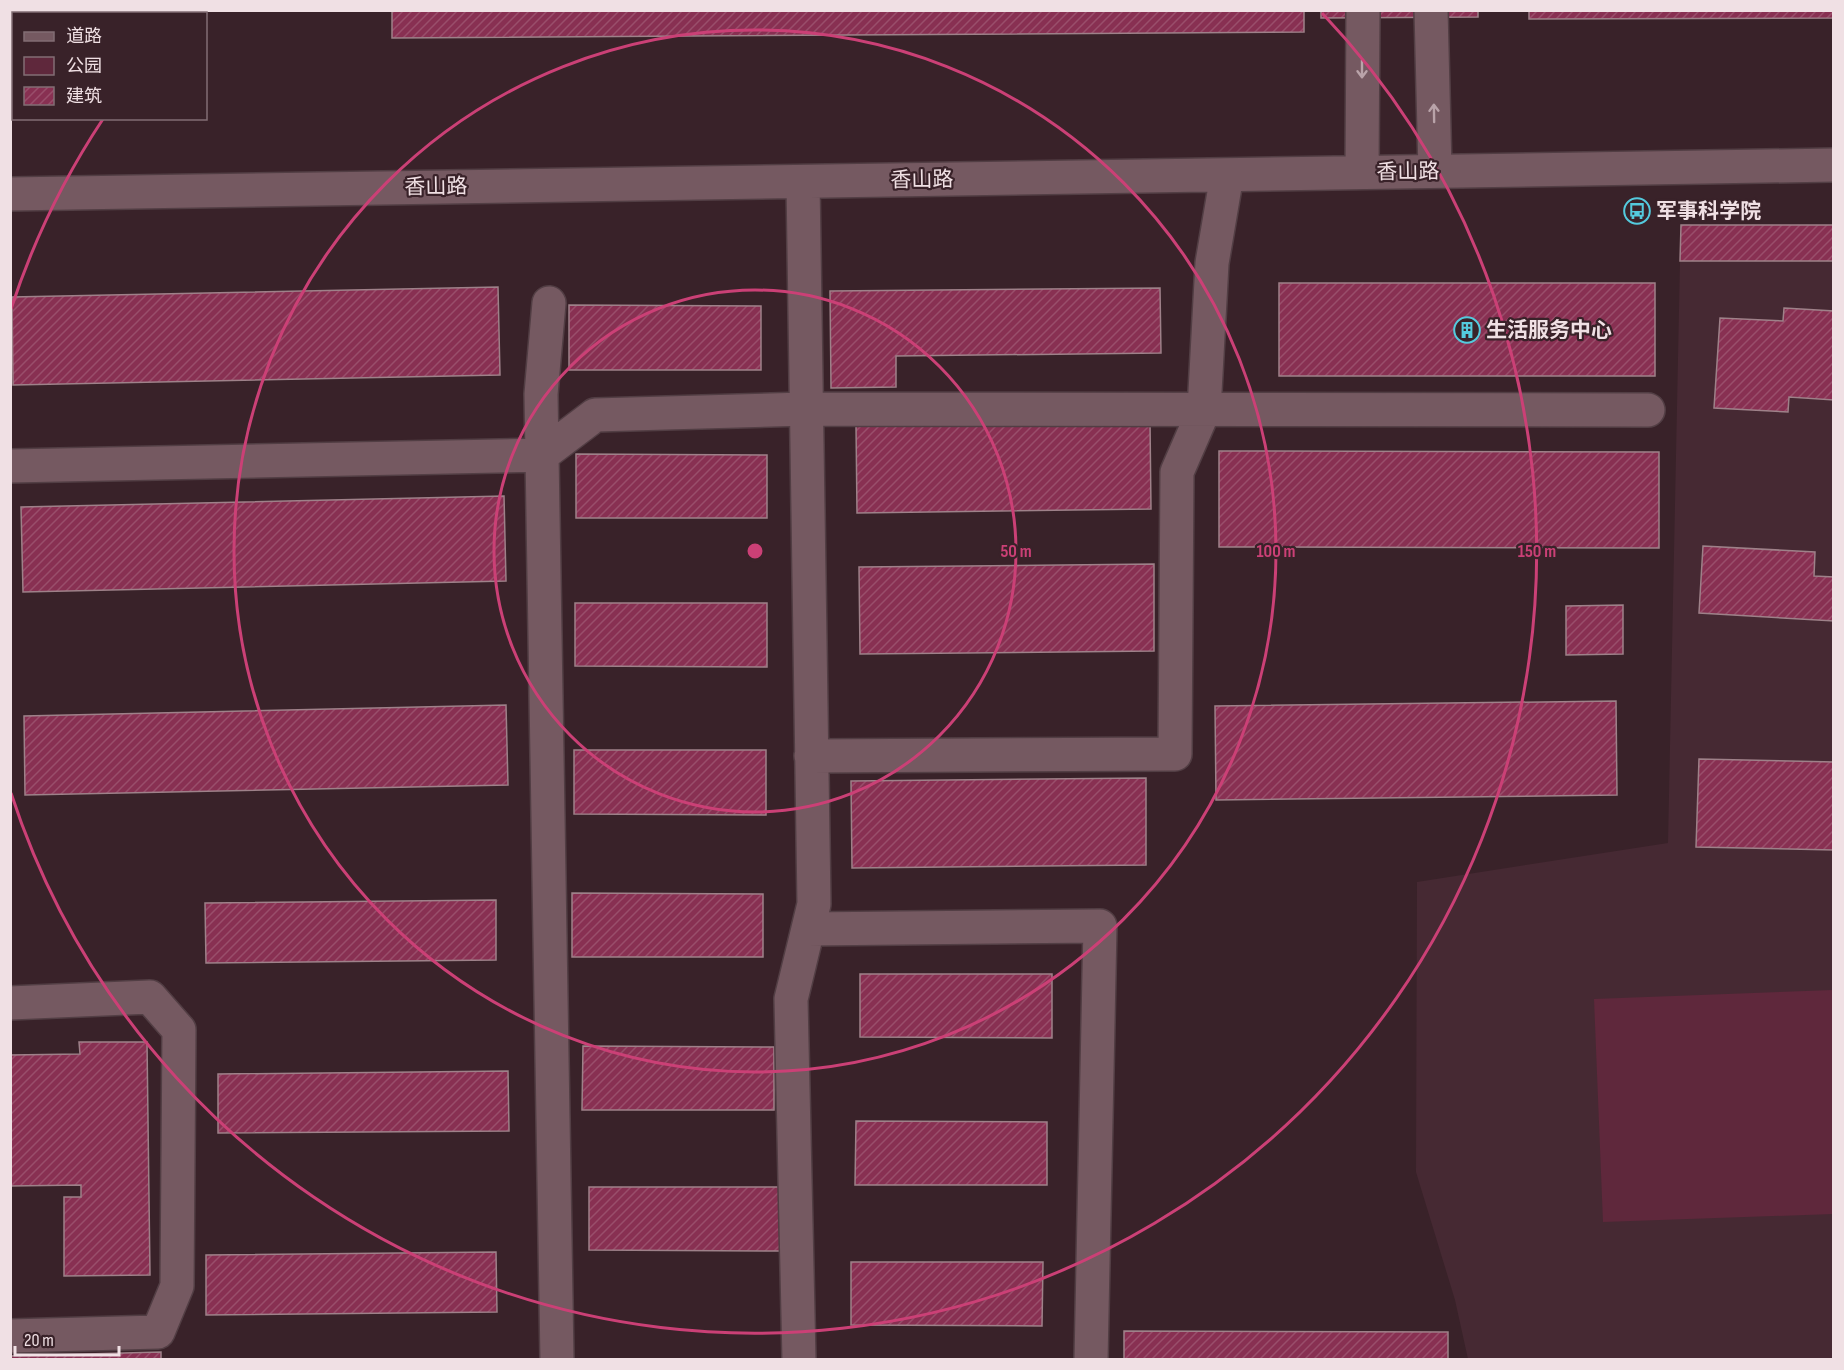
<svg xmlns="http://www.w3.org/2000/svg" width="1844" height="1370" viewBox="0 0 1844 1370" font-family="'Sofia Sans Condensed','Noto Sans SC',sans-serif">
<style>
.built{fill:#462933}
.park{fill:#5f283c}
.building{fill:url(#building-hatch);stroke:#9e8189;stroke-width:1.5}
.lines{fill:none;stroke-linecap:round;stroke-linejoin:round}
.minor-casing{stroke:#523e44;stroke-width:36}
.minor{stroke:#755961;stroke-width:33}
.oneway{stroke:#b9a3a9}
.ring{fill:none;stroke:#cb4076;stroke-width:3}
.labels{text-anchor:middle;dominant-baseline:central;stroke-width:4.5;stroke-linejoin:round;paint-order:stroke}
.street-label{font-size:21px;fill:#f0e0e4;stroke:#392229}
.poi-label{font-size:21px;font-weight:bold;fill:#f0e0e4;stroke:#392229;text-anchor:start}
.centre{fill:#cb4076;stroke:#392229;stroke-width:3}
.ring-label{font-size:18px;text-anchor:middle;font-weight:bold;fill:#cb4076;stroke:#392229;stroke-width:4.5;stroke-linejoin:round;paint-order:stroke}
</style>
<defs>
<pattern id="building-hatch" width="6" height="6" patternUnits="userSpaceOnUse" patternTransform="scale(1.5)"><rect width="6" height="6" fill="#883052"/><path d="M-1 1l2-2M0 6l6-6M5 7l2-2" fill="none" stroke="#994e6b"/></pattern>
</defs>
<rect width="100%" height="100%" fill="#392229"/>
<path class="built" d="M1680,261H1833V1359H1468L1455,1300L1416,1172L1417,882L1668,843Z"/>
<path class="park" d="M1833,990V1214L1603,1222L1594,999Z"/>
<path class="building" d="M10,10H132V14H14V58H10Z
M392,10H1304V32L392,38Z
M1321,10H1478V17L1321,18Z
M1529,10H1834V18L1529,19Z
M1681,225H1834V261H1680Z
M1279,283H1655V376H1279Z
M498,287L500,375L13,385L12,297Z
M1160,288L1161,353L896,356V387L831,388L830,291Z
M569,305L761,306V370H569Z
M1784,308L1834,311V400L1789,397L1788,412L1714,408L1720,318L1783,321Z
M1150,422L1151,509L857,513L856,425Z
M1219,451L1659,452V548L1219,547Z
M576,454L767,455V518H576Z
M504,496L506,581L23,592L21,507Z
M1703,546L1815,552L1814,576L1834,577V621L1699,613Z
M1154,564V651L860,654L859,567Z
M575,603H767V667L575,666Z
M1623,605V654L1566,655V606Z
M1616,701L1617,795L1216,800L1215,706Z
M506,705L508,785L25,795L24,716Z
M574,750H766V815L574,814Z
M1699,759L1834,762V850L1696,847Z
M1146,778V865L852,868L851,781Z
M572,893L763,894V957H572Z
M496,900V960L206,963L205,903Z
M860,974H1052V1038L860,1037Z
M79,1042H147L150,1275L64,1276V1197H81V1185L10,1186V1055L80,1054Z
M583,1046L774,1047V1110H582Z
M508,1071L509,1131L218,1133V1074Z
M856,1121L1047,1122V1185H855Z
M589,1187H781V1251L589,1250Z
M496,1252L497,1312L206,1315V1255Z
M851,1262H1043L1042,1326L851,1325Z
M1124,1331L1448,1332V1360H1124Z
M161,1352V1360H10V1356Z"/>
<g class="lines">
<g class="minor-casing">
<path id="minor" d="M1431,10L1435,171
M1362,172L1363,10
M10,194L1834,165
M549,303L541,394L557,1360
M10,466L542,455L595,415L805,409L1648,410
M811,756L1175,754L1177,472L1204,410L1212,263L1227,175
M808,929L1100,926L1091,1360
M10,1003L150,997L179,1030L177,1286L158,1332L10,1336
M799,1360L791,999L814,904L803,182"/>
</g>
<use href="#minor" class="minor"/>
</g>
<defs><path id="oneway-shaft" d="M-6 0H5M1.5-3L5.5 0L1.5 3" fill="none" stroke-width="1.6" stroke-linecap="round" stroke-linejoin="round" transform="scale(1.5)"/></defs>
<g class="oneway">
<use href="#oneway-shaft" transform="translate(1362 69) rotate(90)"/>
<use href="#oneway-shaft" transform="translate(1434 113) rotate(-91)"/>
</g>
<g class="ring">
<circle cx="755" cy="551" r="261"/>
<circle cx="755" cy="551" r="521"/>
<path d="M11 309A782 782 0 0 1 103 119M1322 13A782 782 0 1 1 11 793"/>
</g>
<defs>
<g id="bus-ring" transform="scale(1.35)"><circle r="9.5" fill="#392229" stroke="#54cadd" stroke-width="1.5"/><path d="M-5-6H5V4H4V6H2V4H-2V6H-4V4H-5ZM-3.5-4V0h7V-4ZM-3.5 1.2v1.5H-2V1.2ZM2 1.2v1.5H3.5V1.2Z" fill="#54cadd"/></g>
<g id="building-ring" transform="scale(1.35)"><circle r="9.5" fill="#392229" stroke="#54cadd" stroke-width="1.5"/><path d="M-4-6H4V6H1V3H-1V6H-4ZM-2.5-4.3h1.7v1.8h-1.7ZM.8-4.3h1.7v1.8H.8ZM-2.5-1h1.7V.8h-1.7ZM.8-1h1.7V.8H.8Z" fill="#54cadd"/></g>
</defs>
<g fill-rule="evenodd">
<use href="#bus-ring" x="1637" y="211"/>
<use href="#building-ring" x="1467" y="330"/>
</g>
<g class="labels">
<g class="street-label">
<text transform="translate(1408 172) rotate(-1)">香山路</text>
<text transform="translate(922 180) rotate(-1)">香山路</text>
<text transform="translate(436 187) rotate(-1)">香山路</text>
</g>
<g class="poi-label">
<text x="1656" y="211">军事科学院</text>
<text x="1486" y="330">生活服务中心</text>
</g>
</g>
<circle cx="755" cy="551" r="9" class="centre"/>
<g class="ring-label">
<text x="1016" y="557">50 m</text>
<text x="1276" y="557">100 m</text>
<text x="1537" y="557">150 m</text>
</g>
<rect width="1844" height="1370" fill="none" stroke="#f0e0e4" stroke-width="24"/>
<rect x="12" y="12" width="195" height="108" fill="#392229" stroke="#826e74" stroke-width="1.5"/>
<rect x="24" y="32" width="30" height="9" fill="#755961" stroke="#826e74" stroke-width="1.5"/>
<text x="66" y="42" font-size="18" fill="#f0e0e4">道路</text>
<rect x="24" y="57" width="30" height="18" fill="#5f283c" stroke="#826e74" stroke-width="1.5"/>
<text x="66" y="72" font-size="18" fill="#f0e0e4">公园</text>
<rect x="24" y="87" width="30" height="18" fill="url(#building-hatch)" stroke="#826e74" stroke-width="1.5"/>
<text x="66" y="102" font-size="18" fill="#f0e0e4">建筑</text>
<path d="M15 1346v9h104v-9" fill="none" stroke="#f0e0e4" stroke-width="3"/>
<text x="24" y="1346" font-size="18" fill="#f0e0e4" stroke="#392229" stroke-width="4.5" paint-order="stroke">20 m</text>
</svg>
